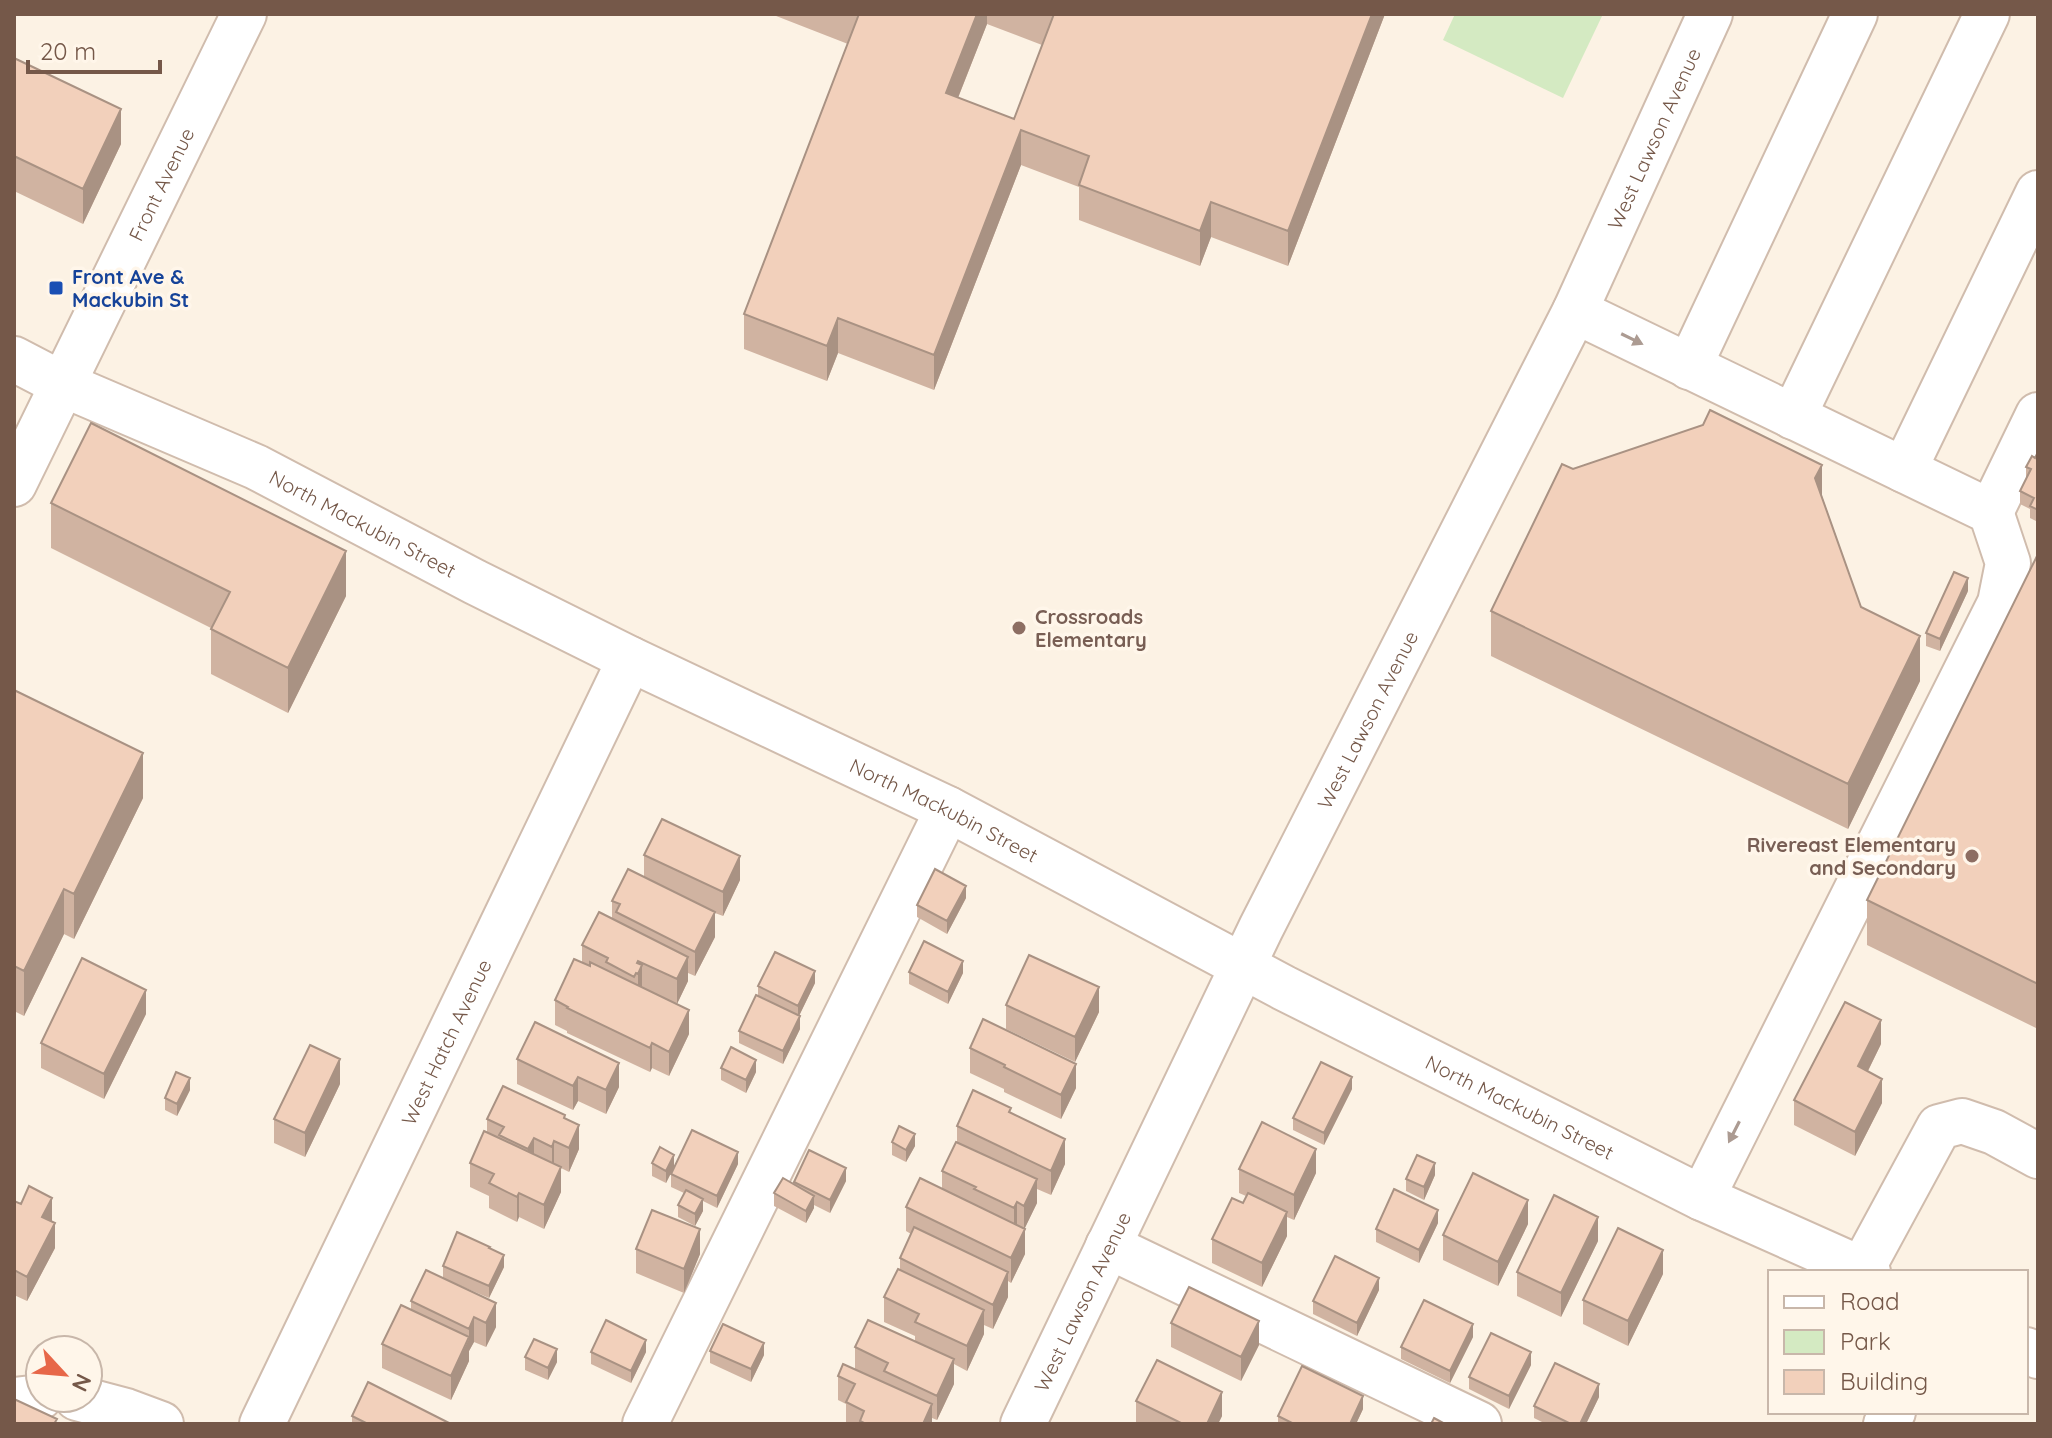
<svg xmlns="http://www.w3.org/2000/svg" width="2052" height="1438" viewBox="0 0 2052 1438" font-family="Quicksand,sans-serif">
<style>
.green{fill:#d4eac2}
.lines{fill:none;stroke-linecap:round;stroke-linejoin:round}
.minor-casing{stroke:#d0bcad;stroke-width:48}
.minor{stroke:#fff;stroke-width:44}
.wall{fill:#d0b3a1;fill-rule:evenodd}
.shaded-wall{fill:#a99283}
.building{fill:#f2d0bb;stroke:#a99283;stroke-width:2}
.oneway{fill:#ac9b92}
.transit-dot{fill:#1a4fb4;stroke:#fff6ea;stroke-width:3}
.education-dot{fill:#8d6e63;stroke:#fff6ea;stroke-width:3}
.labels{text-anchor:middle;dominant-baseline:central;stroke-width:7;stroke-linejoin:round;paint-order:stroke}
.street-label{font-size:20px;fill:#755849;stroke:#fff6ea}
.transit-label{font-size:20px;font-weight:bold;fill:#164399;stroke:#fff6ea;text-anchor:start}
.education-label{font-size:20px;font-weight:bold;fill:#785e54;stroke:#fff6ea;text-anchor:start}
</style>
<rect width="100%" height="100%" fill="#fcf2e4"/>
<path class="green" d="M1455,14H1603L1563,98L1443,40Z"/>
<g class="lines">
<g class="minor-casing">
<g id="minor">
<path d="M1575,311L1991,512L2008,563L2000,603L1702,1198"/>
<path id="s1" d="M14,359L62,384L256,467L475,582L630,659L948,809L1284,988L1702,1198L1868,1272"/>
<path d="M1689,367L1855,14"/>
<path d="M1793,417L1987,14"/>
<path d="M1904,470L2038,193"/>
<path id="s2" d="M14,484L244,14"/>
<path d="M1991,512L2038,415"/>
<path d="M1108,1246L1479,1424"/>
<path d="M1862,1269L1939,1127L1962,1121L1994,1132L2038,1156"/>
<path d="M2026,1350L2038,1356"/>
<path d="M77,1398L126,1411L161,1424"/>
<path d="M14,1400L40,1397"/>
<path id="s3" d="M262,1424L630,659"/>
<path d="M645,1424L948,809"/>
<path id="s4" d="M1023,1424L1261,928L1575,311L1710,14"/>
<path d="M1886,1424L1893,1412"/>
</g>
</g>
<use href="#minor" class="minor"/>
</g>
<path class="wall" d="M771,14H1385L1288,266L1211,237L1200,266L1079,220V187L1021,165L934,390L838,353L827,381L744,349V314L848,44ZM987,24L1042,45L1014,119L958,98Z
M14,58L121,144L83,224L14,191Z
M2038,452V522L2030,518V509L2020,504V491L2026,478V467L2035,458Z
M1573,469L1822,496L1861,607L1920,681L1848,829L1491,656V611Z
M51,503L346,596L288,713L211,674V628L51,548Z
M2038,554V1029L1867,945V900Z
M1968,591L1940,651L1926,646V633Z
M14,690L143,798L74,939L64,934L24,1016L14,1011Z
M644,855L740,880L723,916L715,913V937L695,976L688,973V981L677,1004L689,1034L669,1076L652,1068L650,1072L567,1033V1031L555,1025V1000L582,962V945L612,919V901L644,877Z
M966,898L947,934L917,917V905Z
M909,972L963,973L948,1004L909,984Z
M815,983L799,1016L800,1029L783,1064L739,1043V1031L758,996V986Z
M1006,1005L1099,1012L1075,1062L1006,1029Z
M146,1014L104,1099L41,1068V1043Z
M1881,1044L1868,1071L1882,1103L1855,1156L1794,1125V1100Z
M970,1048L1076,1088L1061,1119L1004,1092V1089L970,1073Z
M517,1059L619,1087L606,1114L578,1101L573,1110L517,1084Z
M721,1068L756,1072L746,1093L721,1080Z
M340,1084L305,1157L274,1143V1119Z
M1352,1089L1324,1145L1293,1130V1118Z
M190,1090L177,1116L165,1110V1098Z
M1011,1113L1065,1164L1051,1195L1037,1189V1203L1024,1229L1025,1254L1011,1283L1008,1281V1297L993,1329L984,1325V1334L967,1371L954,1364V1384L937,1420L932,1418V1424H846V1404L838,1400V1376L855,1370V1347L915,1341V1336L884,1322V1297L900,1270V1258L911,1234L906,1231V1207L942,1189V1171L957,1142V1126Z
M487,1119H565L579,1149L569,1172L561,1168V1192L544,1229L519,1217L517,1222L489,1208V1196L470,1187V1163L487,1132Z
M892,1142L915,1146L906,1162L892,1155Z
M652,1163L674,1167L666,1183L652,1176Z
M738,1164L717,1208L703,1201V1211L695,1226L678,1217V1205L684,1193L671,1187V1174Z
M1239,1169L1316,1173L1294,1220L1287,1217V1236L1262,1287L1212,1263V1239L1243,1203L1246,1196L1239,1193Z
M1435,1175L1424,1200L1406,1191V1179Z
M846,1181L830,1213L814,1205V1208L806,1223L774,1206V1193L794,1184V1182Z
M14,1201L52,1221L55,1248L27,1301L14,1295Z
M1438,1223L1419,1263L1376,1242V1229Z
M1528,1224L1498,1286L1443,1260V1235Z
M1598,1241L1561,1317L1517,1296V1272Z
M636,1249L700,1254L684,1293L636,1273Z
M443,1266L504,1267L489,1298L454,1283L496,1327L486,1347L474,1342L469,1351V1361L451,1400L382,1368V1344L411,1310V1301L443,1278Z
M1663,1274L1628,1346L1583,1324V1300Z
M1379,1290L1357,1336L1313,1314V1301Z
M1171,1323L1259,1345L1241,1381L1171,1347Z
M1473,1337L1450,1383L1401,1359V1347Z
M710,1351L764,1355L751,1382L710,1363Z
M591,1352H646L631,1383L591,1364Z
M525,1357L557,1362L548,1380L525,1370Z
M1531,1365L1509,1409L1469,1389V1377Z
M1599,1397L1586,1424H1546L1534,1418V1406Z
M1136,1401L1222,1416L1218,1424H1136Z
M1363,1409L1356,1424H1278V1416Z
M352,1416L451,1424H352Z"/>
<path class="shaded-wall" d="M977,14H987V24L946,128V93Z
M1372,14H1385L1288,266V231Z
M121,109V144L83,224V189Z
M1021,130V165L934,390V355Z
M1211,202V237L1200,266V231Z
M838,318V353L827,381V346Z
M1822,465V510L1815,478Z
M346,551V596L288,713V668Z
M1968,578V591L1940,651V639Z
M1920,636V681L1848,829V784Z
M143,753V798L74,939V894Z
M740,856V880L723,916V892Z
M966,886V898L947,934V921Z
M64,889V934L24,1016V971Z
M715,912V937L695,976V952Z
M688,957V981L677,1004V979Z
M963,961V973L948,1004V992Z
M642,965V990L638,999V974Z
M815,971V983L798,1018V1006Z
M1099,987V1012L1075,1062V1037Z
M146,990V1014L104,1099V1074Z
M689,1010V1034L669,1076V1052Z
M800,1016V1029L783,1064V1051Z
M1881,1020V1044L1858,1091V1066Z
M652,1043V1068L650,1072V1048Z
M340,1059V1084L305,1157V1133Z
M756,1060V1072L746,1093V1080Z
M619,1063V1087L606,1114V1090Z
M1076,1064V1088L1061,1119V1095Z
M578,1077V1101L573,1110V1086Z
M1352,1077V1089L1324,1145V1133Z
M190,1078V1090L177,1116V1104Z
M1882,1079V1103L1855,1156V1132Z
M579,1125V1149L569,1172V1148Z
M915,1134V1146L906,1162V1150Z
M534,1138V1163L528,1173V1149Z
M1065,1139V1164L1051,1195V1171Z
M554,1141V1165L552,1171V1147Z
M1316,1149V1173L1294,1220V1195Z
M738,1152V1164L717,1208V1196Z
M674,1155V1167L666,1183V1171Z
M1435,1163V1175L1424,1200V1187Z
M561,1167V1192L544,1229V1205Z
M846,1168V1181L830,1213V1200Z
M1037,1179V1203L1024,1230V1206Z
M519,1193V1217L517,1222V1197Z
M814,1196V1208L806,1223V1211Z
M52,1198V1222L42,1217Z
M703,1199V1211L695,1226V1214Z
M1528,1200V1224L1498,1286V1262Z
M1017,1202V1226L1014,1232V1208Z
M1438,1210V1223L1419,1263V1250Z
M1287,1212V1236L1262,1287V1263Z
M1598,1217V1241L1561,1317V1293Z
M55,1223V1248L27,1301V1277Z
M700,1229V1254L684,1293V1269Z
M1025,1229V1254L1011,1283V1258Z
M1663,1250V1274L1628,1346V1321Z
M504,1255V1267L489,1298V1286Z
M1008,1272V1297L993,1329V1305Z
M1379,1278V1290L1357,1336V1323Z
M496,1303V1327L486,1347V1323Z
M984,1310V1334L967,1371V1346Z
M474,1317V1342L469,1351V1361L451,1400V1376L469,1339V1329Z
M1259,1321V1345L1241,1381V1357Z
M1473,1324V1337L1450,1383V1371Z
M646,1340V1352L631,1383V1371Z
M764,1343V1355L751,1382V1369Z
M557,1349V1362L548,1380V1368Z
M1531,1352V1365L1509,1409V1396Z
M954,1359V1384L937,1420V1396Z
M1599,1384V1397L1586,1424H1580Z
M1222,1392V1416L1218,1424H1207Z
M1363,1396V1409L1356,1424H1350Z
M932,1404V1424H923Z"/>
<path class="building" d="M859,14H977L946,93L1014,119L1054,14H1372L1288,231L1211,202L1200,231L1079,185L1089,156L1021,130L934,355L838,318L827,346L744,314Z
M14,58L121,109L83,189L14,156Z
M1710,410L1822,465L1815,478L1861,607L1920,636L1848,784L1491,611L1562,464L1573,469L1703,425Z
M91,423L346,551L288,668L211,629L230,592L51,503Z
M2038,452V510L2030,506L2034,498L2020,491L2031,469L2026,467L2032,456L2035,458Z
M2038,554V984L1867,900Z
M1954,572L1968,578L1940,639L1926,633Z
M14,690L143,753L74,894L64,889L24,971L14,966Z
M662,819L740,856L723,892L644,855Z
M628,869L715,912L695,952L616,912L620,904L612,901Z
M935,869L966,886L947,921L917,905Z
M599,912L688,957L677,979L638,961L637,963L642,965L638,974L636,973L634,977L606,962L608,958L582,945Z
M924,941L963,961L948,992L909,972Z
M775,952L815,971L798,1006L758,986Z
M1029,955L1099,987L1075,1037L1006,1005Z
M82,958L146,990L104,1074L41,1043Z
M574,959L590,966V962L689,1010L669,1052L652,1043L650,1048L567,1008L568,1007L555,1000Z
M756,995L800,1016L783,1051L739,1031Z
M1845,1002L1881,1020L1858,1066L1882,1079L1855,1132L1794,1100Z
M983,1019L1076,1064L1061,1095L1004,1067L1005,1065L970,1048Z
M535,1022L619,1063L606,1090L578,1077L573,1086L517,1059Z
M310,1045L340,1059L305,1133L274,1119Z
M731,1047L756,1060L746,1080L721,1068Z
M1321,1062L1352,1077L1324,1133L1293,1118Z
M176,1072L190,1078L177,1104L165,1098Z
M503,1086L565,1115L564,1118L579,1125L569,1148L554,1141L552,1147L534,1138L528,1149L499,1135L504,1127L487,1119Z
M973,1090L1011,1108L1009,1112L1065,1139L1051,1171L957,1126Z
M1262,1122L1316,1149L1294,1195L1239,1169Z
M899,1126L915,1134L906,1150L892,1142Z
M692,1130L738,1152L717,1196L671,1174Z
M484,1131L561,1167L544,1205L519,1193L517,1197L489,1183L494,1174L470,1163Z
M956,1142L1037,1179L1024,1206L1017,1202L1014,1208L974,1189L976,1187L942,1171Z
M660,1147L674,1155L666,1171L652,1163Z
M809,1150L846,1168L830,1200L794,1182Z
M1417,1155L1435,1163L1424,1187L1406,1179Z
M1473,1173L1528,1200L1498,1262L1443,1235Z
M783,1178L814,1196L806,1211L774,1193Z
M920,1178L1025,1229L1011,1258L906,1207Z
M29,1186L52,1198L42,1217L55,1223L27,1277L14,1270V1201L21,1204Z
M1394,1189L1438,1210L1419,1250L1376,1229Z
M686,1190L703,1199L695,1214L678,1205Z
M1248,1193L1287,1212L1262,1263L1212,1239L1232,1198L1243,1203Z
M1554,1195L1598,1217L1561,1293L1517,1272Z
M652,1210L700,1229L684,1269L636,1249Z
M914,1227L1008,1272L993,1305L900,1258Z
M1618,1228L1663,1250L1628,1321L1583,1300Z
M457,1232L490,1247L489,1248L504,1255L489,1286L443,1266Z
M1335,1256L1379,1278L1357,1323L1313,1301Z
M898,1269L984,1310L967,1346L915,1322L919,1314L884,1297Z
M426,1270L496,1303L486,1323L474,1317L469,1329L411,1301Z
M1189,1287L1259,1321L1241,1357L1171,1323Z
M1424,1300L1473,1324L1450,1371L1401,1347Z
M401,1305L469,1337L451,1376L382,1344Z
M606,1320L646,1340L631,1371L591,1352Z
M868,1320L954,1359L937,1396L884,1371L888,1363L855,1347Z
M723,1324L764,1343L751,1369L710,1351Z
M1491,1333L1531,1352L1509,1396L1469,1377Z
M534,1339L557,1349L548,1368L525,1357Z
M1157,1360L1222,1392L1207,1424H1183L1136,1401Z
M1555,1363L1599,1384L1580,1424H1571L1534,1406Z
M843,1364L932,1404L923,1424H866L860,1421L864,1411L846,1402L855,1384L838,1376Z
M1302,1366L1363,1396L1350,1424H1294L1278,1416Z
M368,1382L451,1424H368L352,1416Z
M14,1399L57,1419L54,1424H14Z
M1434,1418L1445,1424H1431Z"/>
<defs><path id="oneway-solid" d="M-6-.8H1V-3.2L6.5 0L1 3.2V.8H-6Z" transform="scale(2)"/></defs>
<g class="oneway">
<use href="#oneway-solid" transform="translate(1632 339) rotate(26)"/>
<use href="#oneway-solid" transform="translate(1734 1132) rotate(117)"/>
</g>
<rect class="transit-dot" x="48" y="280" width="16" height="16" rx="4"/>
<g class="education-dot">
<circle cx="1019" cy="628" r="8"/>
<circle cx="1972" cy="856" r="8"/>
</g>
<g class="labels">
<g class="street-label">
<text stroke="none"><textPath href="#s4" startOffset="1432">West Lawson Avenue</textPath></text>
<text stroke="none"><textPath href="#s2" startOffset="334">Front Avenue</textPath></text>
<text stroke="none"><textPath href="#s1" startOffset="386">North Mackubin Street</textPath></text>
<text stroke="none"><textPath href="#s4" startOffset="784">West Lawson Avenue</textPath></text>
<text stroke="none"><textPath href="#s1" startOffset="1034">North Mackubin Street</textPath></text>
<text stroke="none"><textPath href="#s3" startOffset="424">West Hatch Avenue</textPath></text>
<text stroke="none"><textPath href="#s1" startOffset="1682">North Mackubin Street</textPath></text>
<text stroke="none"><textPath href="#s4" startOffset="136">West Lawson Avenue</textPath></text>
</g>
<g class="transit-label">
<text x="72" y="276">Front Ave &amp;<tspan x="72" dy="23">Mackubin St</tspan></text>
</g>
<g class="education-label">
<text x="1035" y="616">Crossroads<tspan x="1035" dy="23">Elementary</tspan></text>
<text x="1956" y="844" text-anchor="end">Rivereast Elementary<tspan x="1956" dy="23">and Secondary</tspan></text>
</g>
</g>
<rect width="2052" height="1438" fill="none" stroke="#755849" stroke-width="32"/>
<rect x="1768" y="1270" width="260" height="144" fill="#fff6ea" stroke="#c8b7aa" stroke-width="2"/>
<rect x="1784" y="1296" width="40" height="12" fill="#ffffff" stroke="#c8b7aa" stroke-width="2"/>
<text x="1840" y="1310" font-size="24" fill="#755849">Road</text>
<rect x="1784" y="1330" width="40" height="24" fill="#d4eac2" stroke="#c8b7aa" stroke-width="2"/>
<text x="1840" y="1350" font-size="24" fill="#755849">Park</text>
<rect x="1784" y="1370" width="40" height="24" fill="#f2d0bb" stroke="#c8b7aa" stroke-width="2"/>
<text x="1840" y="1390" font-size="24" fill="#755849">Building</text>
<g transform="translate(64 1374) rotate(116)"><circle r="38" fill="#fff6ea" stroke="#c8b7aa" stroke-width="2"/>
<path d="M0-6L14 30L0 20L-14 30Z" fill="#e76749"/>
<text y="-12" font-size="22" font-weight="bold" text-anchor="middle" fill="#755849">N</text>
</g>
<path d="M28 60v12h132v-12" fill="none" stroke="#755849" stroke-width="4"/>
<text x="40" y="60" font-size="24" fill="#755849" stroke="#fff6ea" stroke-width="6" paint-order="stroke">20 m</text>
</svg>
